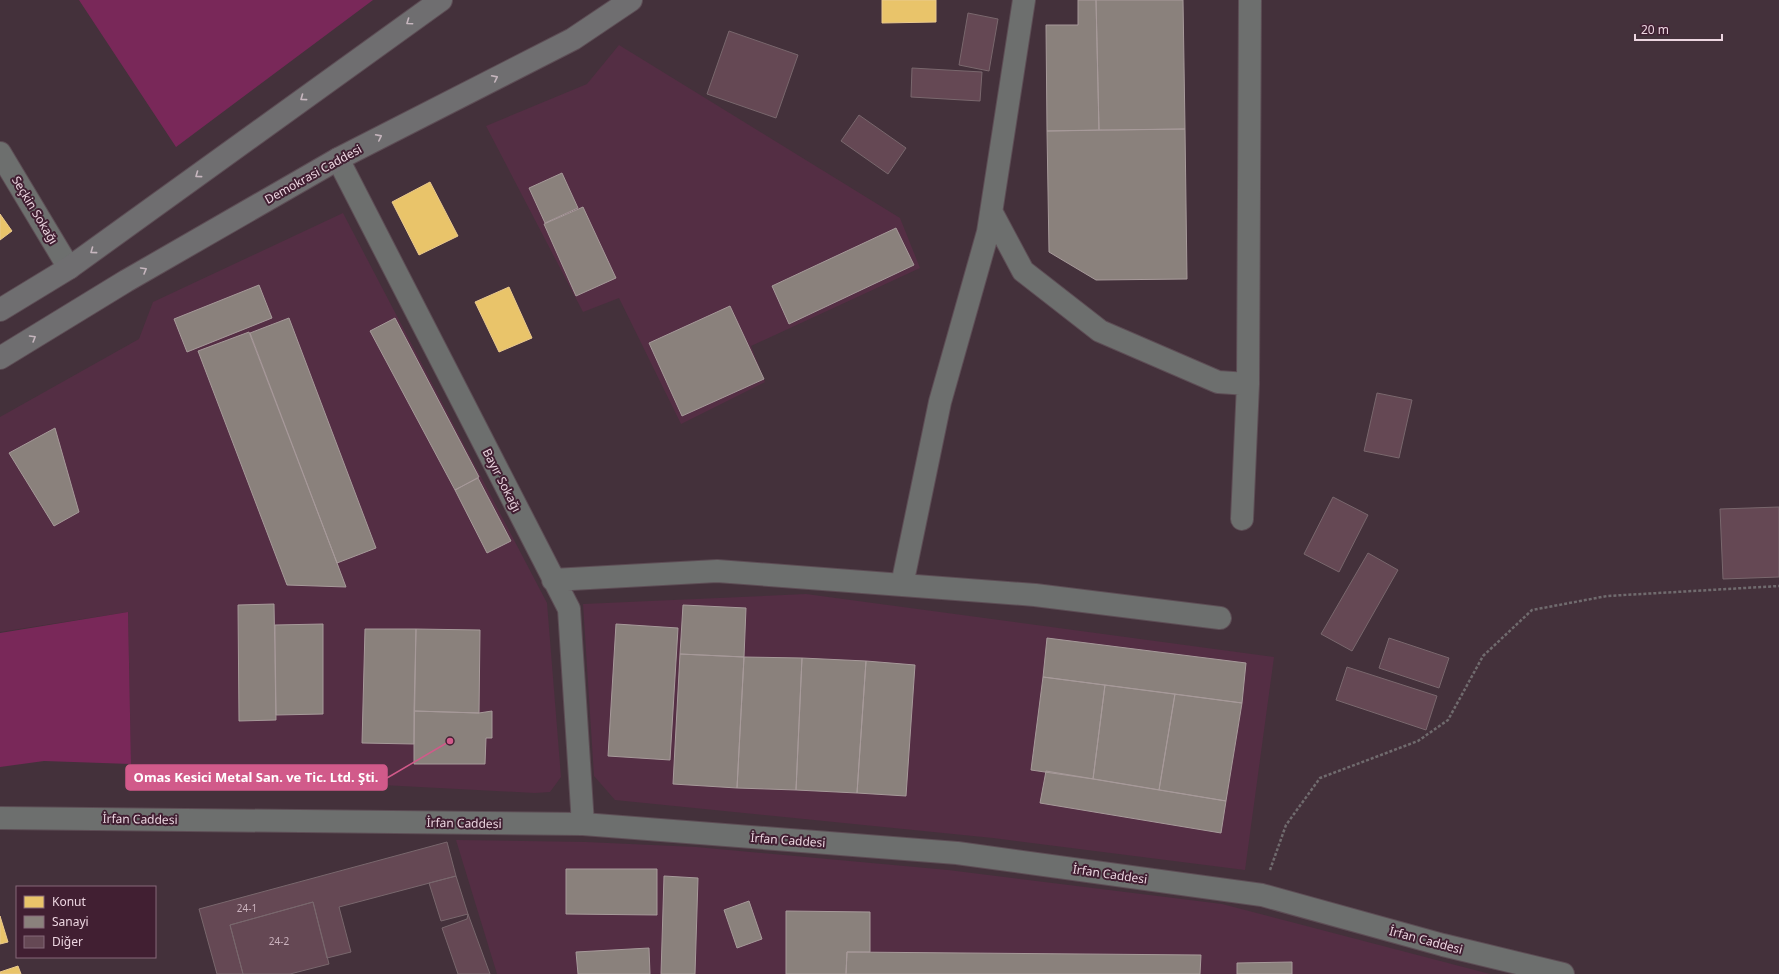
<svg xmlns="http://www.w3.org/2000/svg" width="1779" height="974" viewBox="0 0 1779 974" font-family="'Noto Sans',sans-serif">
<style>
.built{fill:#542e44}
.green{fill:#792859}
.homes{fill:#e9c46a;stroke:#eac98d}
.industry{fill:#8a817c;stroke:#a79a9a}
.building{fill:#654854;stroke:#79676d}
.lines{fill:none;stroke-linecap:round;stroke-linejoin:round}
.minor-casing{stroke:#5d4d55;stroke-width:24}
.major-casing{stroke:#5d4d55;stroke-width:24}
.path{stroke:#706b6e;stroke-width:2.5;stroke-dasharray:3 2;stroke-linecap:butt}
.minor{stroke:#6d6f6e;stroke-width:22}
.major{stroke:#6f6e70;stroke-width:22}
.oneway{stroke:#c6b6be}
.labels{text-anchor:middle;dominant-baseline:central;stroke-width:4;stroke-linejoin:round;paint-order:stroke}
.number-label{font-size:10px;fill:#cab2bd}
.street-label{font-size:12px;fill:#ecd5e0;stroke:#411f32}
.leader{fill:none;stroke:#d15a8a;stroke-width:1.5}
.callout-dot{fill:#d15a8a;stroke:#411f32;stroke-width:1.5}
.callout{fill:#d15a8a;stroke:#d15a8a;stroke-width:1.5}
.callout-label{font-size:13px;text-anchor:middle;font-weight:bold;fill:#fff}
</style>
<rect width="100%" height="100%" fill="#44313b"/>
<path class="built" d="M619,45L900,218L920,268L751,346L765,382L681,424L619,298L583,312L486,126L587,84Z
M343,213L547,603L561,777L550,792L535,793L344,783L131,764L128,612L0,632V417L139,339L153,302Z
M806,594L1274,657L1245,870L993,838L615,800L594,776L583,604Z
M456,840L586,842L696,847L948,870L1222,904L1490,974H497Z"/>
<path class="green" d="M79,0H373L176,147Z
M128,612L131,764L44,761L0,767V633Z"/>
<path class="homes" d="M882,0H936V22L882,23Z
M430,182L458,236L419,255L392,202Z
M0,214L12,231L0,240Z
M509,287L532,338L499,352L475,302Z
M0,916L8,942L0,944Z
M18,966L21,974H0V972Z"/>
<path class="industry" d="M1078,0H1096L1099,130L1047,131L1046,25H1078Z
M1096,0H1183L1185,129L1099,130Z
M1185,129L1187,279L1096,280L1049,252L1047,131Z
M562,173L578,208L545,223L529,188Z
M583,207L616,278L576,296L544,224Z
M896,228L914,265L789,324L772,286Z
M259,285L272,318L187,352L174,319Z
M730,306L764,379L682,416L649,343Z
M289,318L376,548L337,563L250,333Z
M395,318L479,477L455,490L370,331Z
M249,332L337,563L346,587L287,585L198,351Z
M55,428L79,512L54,526L9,453Z
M478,478L511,541L487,553L455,490Z
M274,604L276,720L239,721L238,605Z
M683,605L746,608L744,657L680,654Z
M323,624V714L276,715L275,625Z
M616,624L678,628L670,760L608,756Z
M365,629H416L414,744L362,743Z
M416,629L480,630L479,713L414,711Z
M1047,638L1246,663L1242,703L1043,677Z
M680,654L744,657L737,788L673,784Z
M744,657L802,658L796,790L737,788Z
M802,658L866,661L857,793L796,790Z
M866,661L915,665L906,796L857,793Z
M1043,677L1105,685L1093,779L1031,770Z
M1105,685L1175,694L1159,790L1093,779Z
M1175,694L1242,703L1226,801L1159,790Z
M414,711L479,713L492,711V738H486L485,764H414Z
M1046,771L1226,801L1221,833L1040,803Z
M566,869H657V915L566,914Z
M664,876L698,878L695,974H661Z
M749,901L762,939L737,948L724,910Z
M786,911L870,912V952H847L846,974H786Z
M649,948L650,974H578L576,952Z
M847,952L1201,955L1200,974H846Z
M1292,962V974H1237V963Z"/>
<path class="building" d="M968,13L998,19L989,71L959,65Z
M729,31L798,55L776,118L707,94Z
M912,68L982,72L980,101L911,97Z
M859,115L906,148L888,174L841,141Z
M1377,393L1412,400L1399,458L1364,451Z
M1333,497L1368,515L1339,572L1304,554Z
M1779,507V577L1723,579L1720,509Z
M1368,553L1398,570L1352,651L1321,634Z
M1389,638L1449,658L1439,688L1379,668Z
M1347,667L1437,696L1426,730L1336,700Z
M447,842L456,876L339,907L351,952L327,958L313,902L230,925L243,974H217L199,909Z
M456,876L468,914L441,921L429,883Z
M313,902L329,964L290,974H243L230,925Z
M468,914L490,974H458L442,928L467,919Z"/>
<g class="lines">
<g class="minor-casing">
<path id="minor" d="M0,153L69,268
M338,159L569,609L583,824
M992,213L1023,271L1100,331L1218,382L1248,384
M1242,519L1248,384L1250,0
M553,580L717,571L1035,595L1220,618
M902,585L940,402L988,232L1024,0
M0,818L583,824L957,853L1262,895L1443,945L1563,974"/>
</g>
<g class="major-casing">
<path id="major" d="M0,310L69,268L441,0
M0,358L126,281L338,159L573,39L631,0"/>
</g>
<path class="path" d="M1270,870L1286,825L1320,778L1418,741L1448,720L1483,656L1532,610L1607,596L1779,586"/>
<use href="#minor" class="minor"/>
<use href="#major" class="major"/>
</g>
<defs><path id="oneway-chevron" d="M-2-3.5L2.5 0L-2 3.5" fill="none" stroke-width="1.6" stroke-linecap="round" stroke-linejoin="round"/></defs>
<g class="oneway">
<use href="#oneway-chevron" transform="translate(409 22) rotate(145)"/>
<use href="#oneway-chevron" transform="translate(495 78) rotate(-27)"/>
<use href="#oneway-chevron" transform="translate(303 98) rotate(144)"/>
<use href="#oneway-chevron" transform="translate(379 137) rotate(-27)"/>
<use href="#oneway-chevron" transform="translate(198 175) rotate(144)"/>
<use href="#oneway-chevron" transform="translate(93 251) rotate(144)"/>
<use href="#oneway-chevron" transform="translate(144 270) rotate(-30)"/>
<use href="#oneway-chevron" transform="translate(33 338) rotate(-31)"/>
</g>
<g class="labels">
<g class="number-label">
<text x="247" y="908">24-1</text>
<text x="279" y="941">24-2</text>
</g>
<g class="street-label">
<text transform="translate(313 174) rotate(-29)">Demokrasi Caddesi</text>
<text transform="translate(35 210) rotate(59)">Seçkin Sokağı</text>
<text transform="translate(502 480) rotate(63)">Bayır Sokağı</text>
<text transform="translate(140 819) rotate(1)">İrfan Caddesi</text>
<text transform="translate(464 823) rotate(1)">İrfan Caddesi</text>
<text transform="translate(788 840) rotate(4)">İrfan Caddesi</text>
<text transform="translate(1110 874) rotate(8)">İrfan Caddesi</text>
<text transform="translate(1426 940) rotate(15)">İrfan Caddesi</text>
</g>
</g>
<path class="leader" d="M450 741L387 778"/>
<circle class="callout-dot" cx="450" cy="741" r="4"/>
<rect class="callout" x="126" y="765" width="261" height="25" rx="4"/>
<g class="callout-label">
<text x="256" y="782">Omas Kesici Metal San. ve Tic. Ltd. Şti.</text>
</g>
<rect x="16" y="886" width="140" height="72" fill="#411f32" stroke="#856878"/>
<rect x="24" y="896" width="20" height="12" fill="#e9c46a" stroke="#856878"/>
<text x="52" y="906" font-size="12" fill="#ecd5e0">Konut</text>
<rect x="24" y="916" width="20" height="12" fill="#8a817c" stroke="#856878"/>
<text x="52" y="926" font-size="12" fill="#ecd5e0">Sanayi</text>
<rect x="24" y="936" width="20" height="12" fill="#654854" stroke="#856878"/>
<text x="52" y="946" font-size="12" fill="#ecd5e0">Diğer</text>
<path d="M1635 34v6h87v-6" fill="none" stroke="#ecd5e0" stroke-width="2"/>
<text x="1641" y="34" font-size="12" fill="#ecd5e0" stroke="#411f32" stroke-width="3" paint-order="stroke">20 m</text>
</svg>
